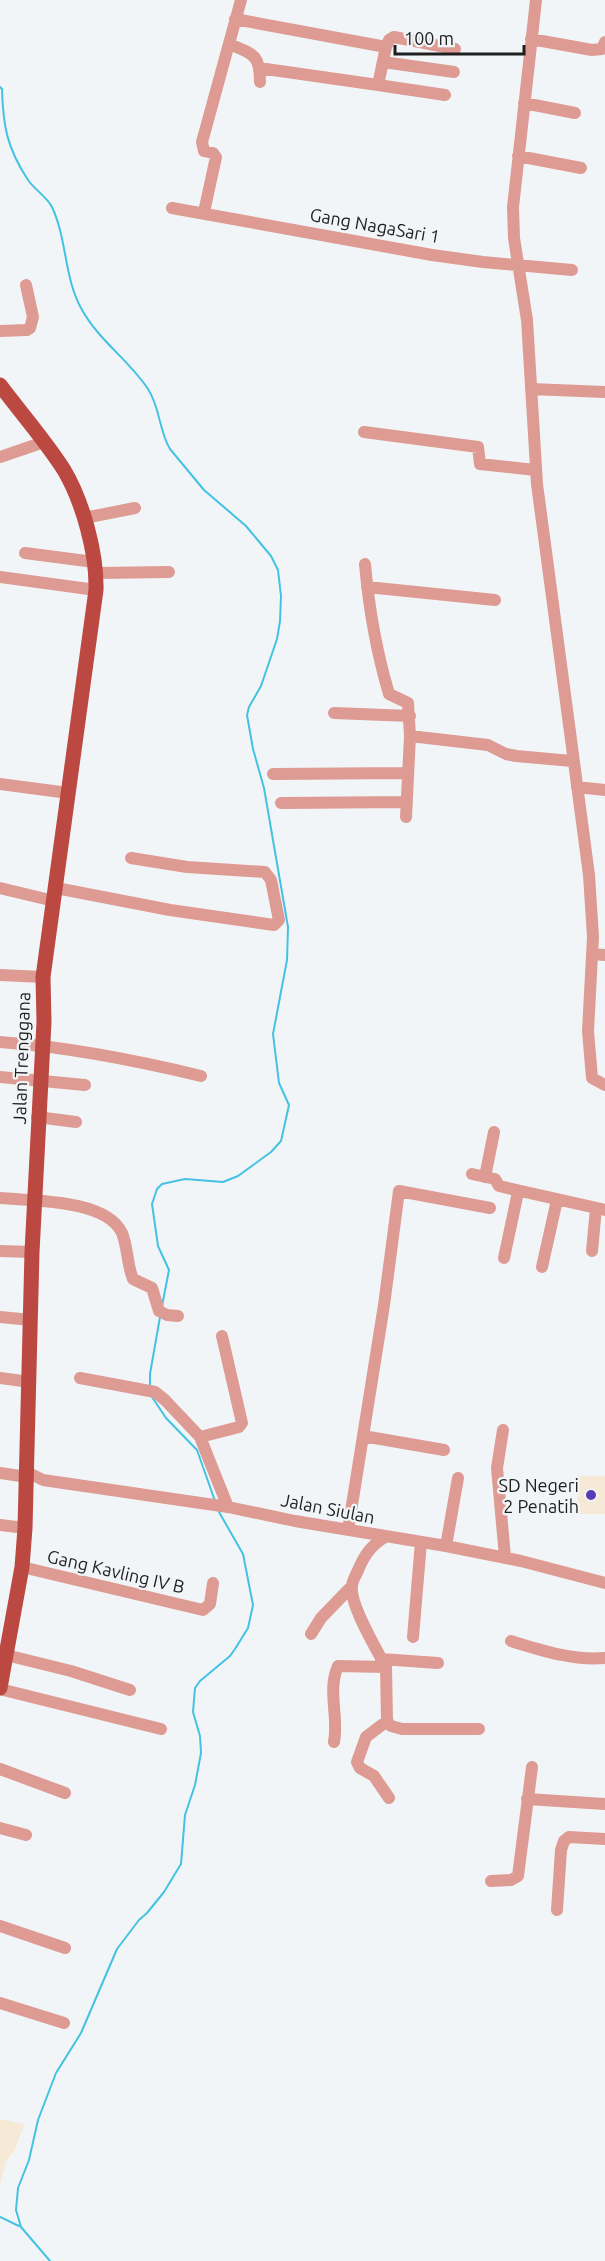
<svg xmlns="http://www.w3.org/2000/svg" width="605" height="2261" viewBox="0 0 605 2261" font-family="Ubuntu,sans-serif">
<style>
.education{fill:#f6e9d5}
.lines{fill:none;stroke-linecap:round;stroke-linejoin:round}
.stream{stroke:#44c2e3;stroke-width:2}
.minor{stroke:#dd9b94;stroke-width:12}
.major{stroke:#bc4842;stroke-width:15}
.poi-dot{fill:#5b3bb3;stroke:#f2f5f7;stroke-width:2}
.labels{text-anchor:middle;dominant-baseline:central;stroke-width:4.5;stroke-linejoin:round;paint-order:stroke}
.street-label{font-size:18px;fill:#1f1f20;stroke:#f2f5f7}
.poi-label{font-size:18px;fill:#1f1f20;stroke:#f2f5f7;text-anchor:end}
</style>
<rect width="100%" height="100%" fill="#f2f5f7"/>
<path class="education" d="M578,1476H605V1514H577Z
M0,2117V2119L24,2124L15,2150L6,2161L0,2184Z"/>
<g class="lines">
<path class="stream" d="M0,87L2,89C3,126 7,148 28,180C35,190 47,197 52,207C67,239 64,277 81,308C98,340 129,360 148,389C160,407 159,431 170,449L204,490L246,526L271,556L278,570L281,596L280,621L277,639L261,686L249,707L247,715L253,749L264,788L288,927L287,960L273,1034L279,1083L289,1105L281,1141L271,1152L238,1176L223,1182L185,1179L162,1184L157,1189L152,1204L158,1246L169,1270L162,1306
M150,1385V1374L160,1317
M152,1397L166,1418L197,1450L215,1501
M0,2217L19,2226
M50,2261L21,2227L16,2210L18,2188L29,2160L38,2120L56,2073L81,2033L117,1949L139,1920L147,1913L164,1892L181,1864L185,1815L195,1785L201,1753L200,1736L193,1712L195,1688L200,1681L230,1656L235,1649L248,1628L253,1605L243,1554L219,1512"/>
<path class="minor" d="M536,0L513,207L514,238L527,320L537,484L589,875L593,937L588,1031L592,1078L605,1085
M235,19L386,47L378,85L445,95
M531,39L592,50L602,49L605,42
M229,44C253,54 260,54 260,82
M386,47L389,40L394,37L455,49
M383,62L454,72
M259,68L378,85
M524,103L575,113
M518,156L581,168
M172,208L432,255L483,262L572,270
M204,212L216,157L213,153L204,151L202,142L241,0
M0,331L27,330L30,328L33,317L26,285
M531,389L605,392
M364,432L478,447L480,464L535,470
M0,457L44,442
M84,518L135,508
M25,553L94,562
M365,564C369,610 376,650 389,694L408,703L410,736L488,745L506,754L516,756L572,761
M97,573L169,572
M0,577L96,590
M367,587L495,600
M334,713L410,716
M273,774L408,773
M0,784L68,793
M577,787L605,790
M281,803L407,802
M406,817L410,736
M0,888L54,901
M56,888L170,910L274,925L279,920L271,880L265,872L187,867L131,858
M592,954L605,955
M0,975L43,977
M0,1042C68,1047 135,1060 201,1076
M0,1077L85,1085
M37,1117L76,1122
M472,1174L495,1179L499,1186L605,1210
M485,1177L494,1132
M0,1198C32,1201 106,1199 122,1233C128,1248 127,1265 133,1279L152,1288L159,1311L167,1315L178,1316
M0,1251L32,1252
M592,1251L596,1208
M504,1258L518,1192
M542,1267L557,1200
M0,1317L31,1320
M222,1336L242,1423L239,1427L200,1437L228,1507
M0,1378L30,1382
M80,1378L155,1392L165,1400L200,1437
M503,1430L497,1468L505,1557
M363,1436L444,1450
M27,1472L43,1480L228,1507L295,1521L446,1546L521,1561L605,1583
M0,1473L27,1477
M0,1525L25,1528
M348,1530L384,1305L399,1191L490,1208
M446,1546L458,1478
M22,1567L203,1610L210,1604L213,1583
M311,1634L321,1618L351,1587
M413,1637L421,1542
M511,1641C540,1650 574,1661 605,1658
M6,1655L71,1671L130,1690
M381,1659L438,1663
M386,1667L387,1721L366,1737L357,1762L360,1768L374,1776L389,1798
M0,1689L161,1729
M387,1721L391,1726L402,1729H479
M334,1742C339,1717 327,1690 338,1666L386,1667C377,1650 349,1604 352,1586C352,1580 357,1574 359,1568C365,1554 372,1545 385,1537
M0,1769L65,1793
M527,1799L605,1804
M0,1828L26,1835
M491,1881L511,1880L518,1876L532,1767
M557,1910L561,1850L564,1841L569,1837L605,1839
M0,1926L65,1948
M0,2003L64,2023"/>
<path class="major" d="M0,385C21,413 45,440 64,470C83,502 97,554 96,590L43,977L44,1022L32,1252L25,1528L22,1567L0,1688"/>
</g>
<circle class="poi-dot" cx="591" cy="1495" r="6"/>
<g class="labels">
<g class="street-label">
<text transform="translate(375 225) rotate(10)">Gang NagaSari 1</text>
<text transform="translate(21 1058) rotate(-88)">Jalan Trenggana</text>
<text transform="translate(328 1508) rotate(11)">Jalan Siulan</text>
<text transform="translate(116 1571) rotate(13)">Gang Kavling IV B</text>
</g>
<g class="poi-label">
<text x="579" y="1485">SD Negeri<tspan x="579" dy="21">2 Penatih</tspan></text>
</g>
</g>
<path d="M395 45v9h129v-9" fill="none" stroke="#1f1f20" stroke-width="3"/>
<text x="404" y="45" font-size="18" fill="#1f1f20" stroke="#f2f5f7" stroke-width="4.5" paint-order="stroke">100 m</text>
</svg>
